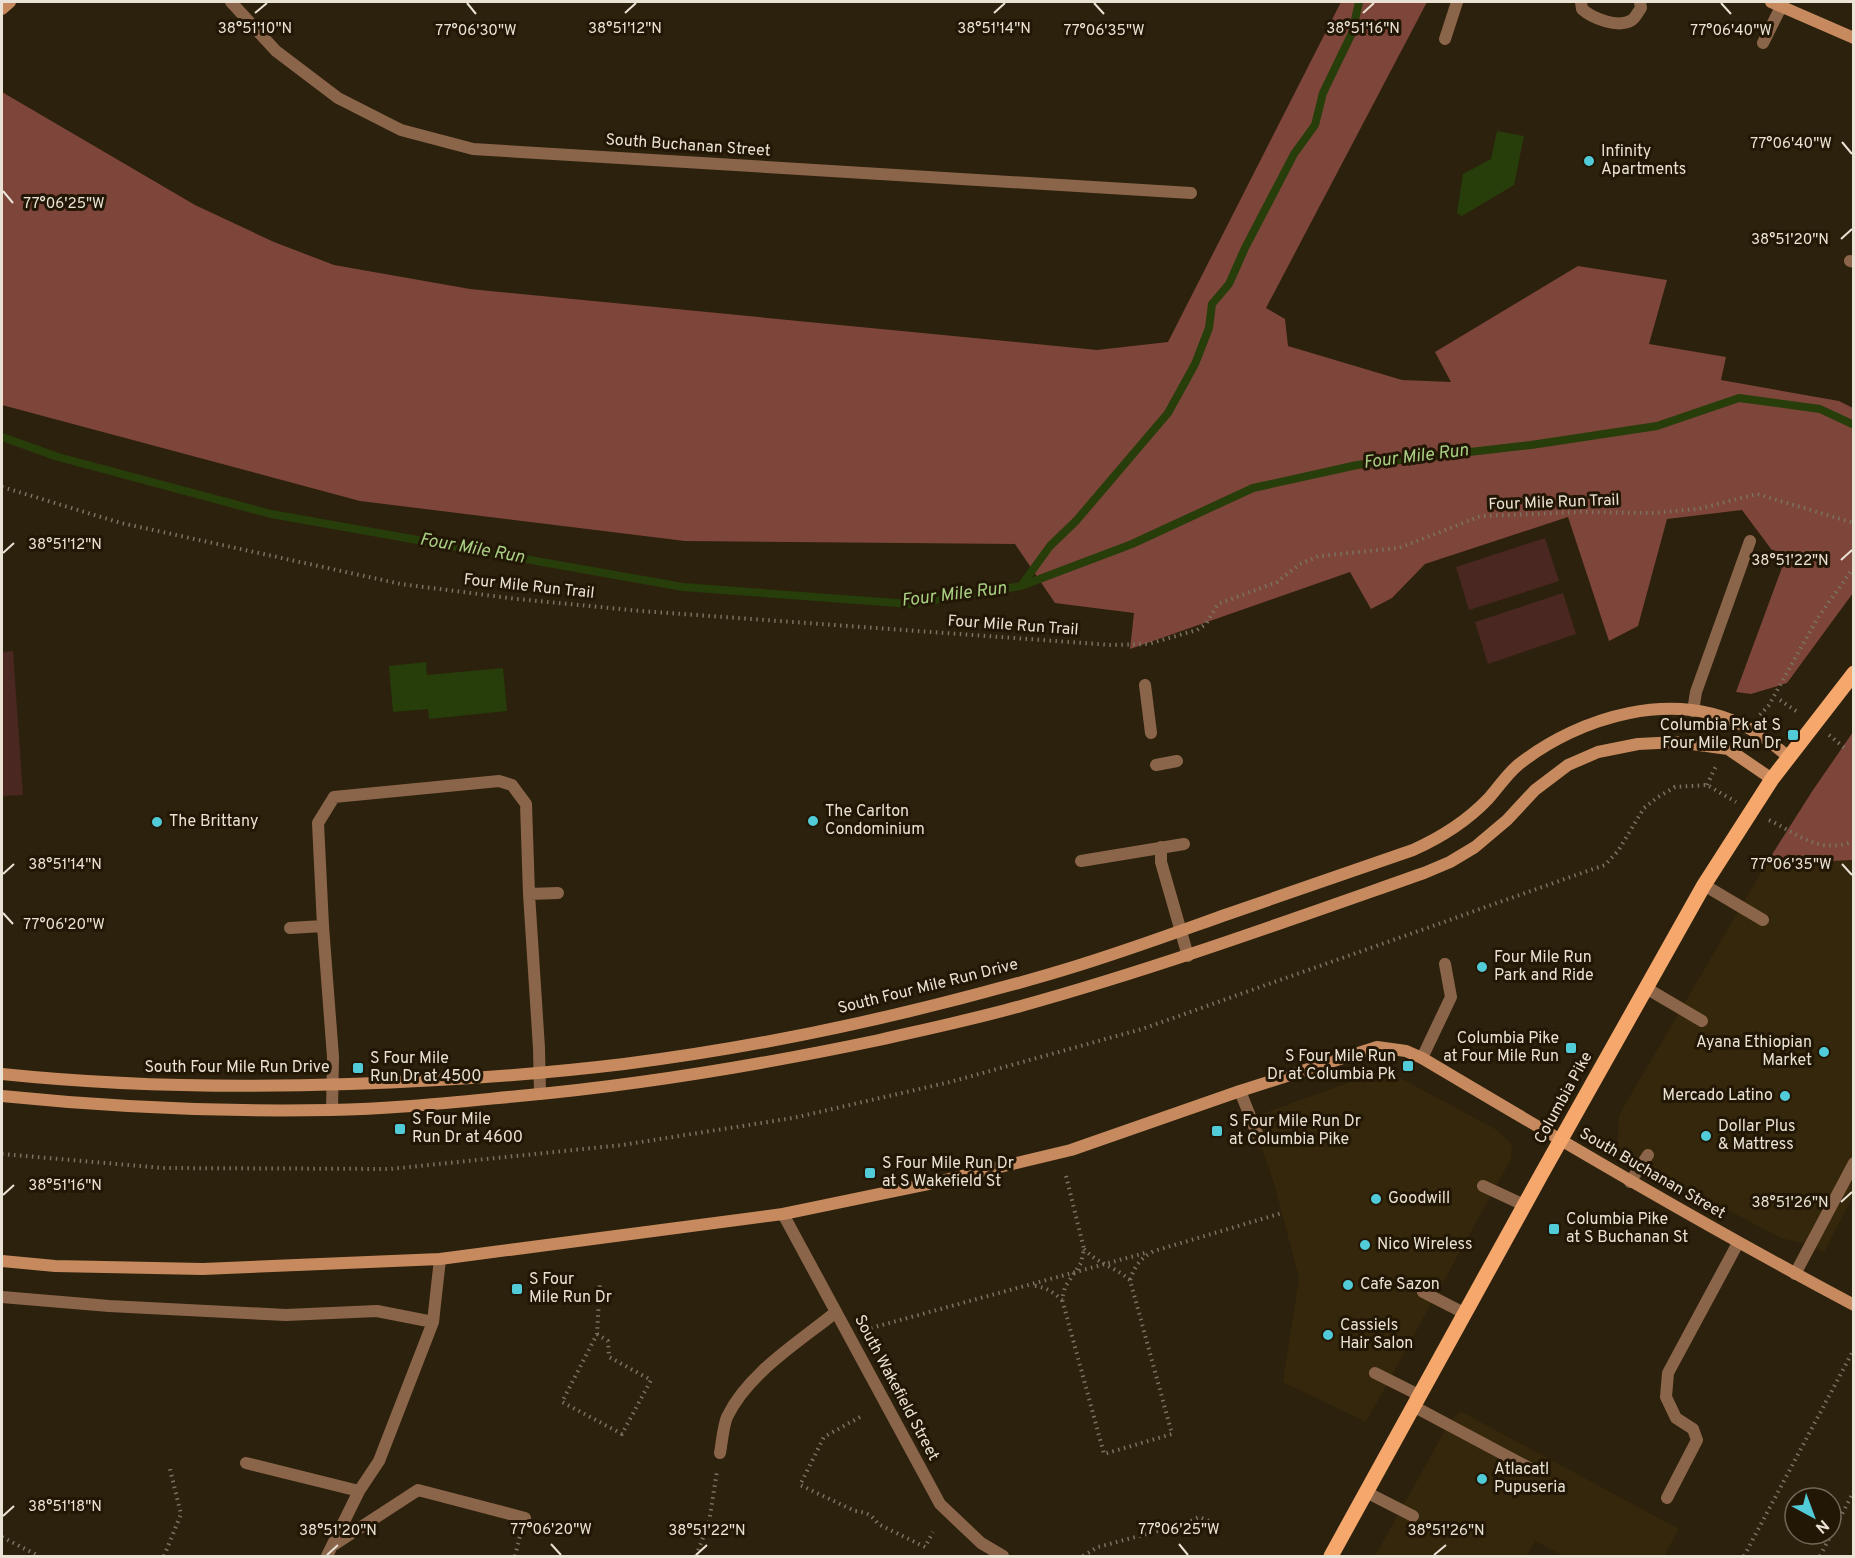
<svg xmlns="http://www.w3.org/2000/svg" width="1855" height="1558" viewBox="0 0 1855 1558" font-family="Overpass,sans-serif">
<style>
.built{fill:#35270b}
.green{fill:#4a2720}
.forest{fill:#7e453a}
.water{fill:#273d0a}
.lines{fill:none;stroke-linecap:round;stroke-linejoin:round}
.stream{stroke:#273d0a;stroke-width:8}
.path{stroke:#7b7261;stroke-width:4;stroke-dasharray:1.5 4.5;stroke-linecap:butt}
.lane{stroke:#8b654a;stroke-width:12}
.street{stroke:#8b654a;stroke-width:12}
.secondary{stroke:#c68a5e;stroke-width:12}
.primary{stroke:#f5a76c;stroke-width:15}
.ticks{fill:none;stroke:#e9e2d5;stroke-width:2}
.poi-dot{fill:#52cbd8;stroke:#221704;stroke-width:2}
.labels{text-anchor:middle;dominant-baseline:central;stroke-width:6;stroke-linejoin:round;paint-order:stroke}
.street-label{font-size:16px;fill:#e9e2d5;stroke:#221704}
.poi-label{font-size:16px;fill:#e9e2d5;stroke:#221704;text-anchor:start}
.water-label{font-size:18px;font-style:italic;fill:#a8cf83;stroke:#221704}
.ticks-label{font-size:15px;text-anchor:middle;fill:#e9e2d5;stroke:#221704;stroke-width:6;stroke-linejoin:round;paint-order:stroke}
</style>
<rect width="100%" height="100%" fill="#2c210d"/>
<path class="built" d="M1853,860V1196L1824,1252L1811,1245L1781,1238L1654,1171L1617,1146L1619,1115L1766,864Z
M1367,1076H1397L1495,1129L1512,1144L1511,1159L1366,1422L1283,1382L1299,1278L1274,1183L1251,1118Z
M1460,1411L1679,1529L1664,1556H1564L1535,1541L1526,1556H1375L1448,1425Z"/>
<path class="green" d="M1545,538L1559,581L1469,610L1456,567Z
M1563,593L1576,634L1488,664L1475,622Z
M13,651L23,795L2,796V652Z"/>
<path class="forest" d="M1341,2H1427L1266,308L1285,319L1288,346L1402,380L1451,382L1435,352L1578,266L1667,280L1649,344L1726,357L1721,380L1839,401L1853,408V593L1787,683L1751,694L1736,692L1783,565L1742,510L1667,519L1638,626L1609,641L1568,517L1425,564L1392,598L1371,609L1350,572L1130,649L1134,613L1055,603L1015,544L685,541L360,501L2,405V92L195,205L274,242L334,265L470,289L1097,350L1168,342Z
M1853,732V860L1766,864L1813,790Z"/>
<path class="water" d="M1497,131L1524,136L1514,185L1462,216L1457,213L1463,174L1491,159Z
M426,662L427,675L503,668L507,711L429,719L428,709L393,712L389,666Z"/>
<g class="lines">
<path class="stream" d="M2,437L58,457L271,514L683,587L910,604L1021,586L1132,544L1253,488L1357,465L1531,445L1657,426L1739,398L1820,409L1854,425
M1021,586L1050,546L1076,521L1168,413L1195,364L1209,328L1212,304L1229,284L1245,248L1294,154L1315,125L1323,93L1352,33L1359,2"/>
<path class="path" d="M2,487L121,523L401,584L517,599L641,611L1111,645L1148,644L1197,630L1206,624L1218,604L1277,582L1300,564L1319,556L1399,548L1481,516L1581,512L1651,513L1698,509L1757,494L1854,523
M1780,700L1799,713
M1760,715L1769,705L1817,619L1854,567
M1829,735L1846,749
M1707,785L1716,766
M1769,820C1798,834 1819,855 1854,841
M2,1154L163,1168L390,1169L622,1145L793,1118L950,1082L1142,1029L1579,874L1605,865L1618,851L1644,808L1658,797L1675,787L1707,785L1736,802
M1066,1176L1084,1249L1081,1263L1065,1287L1062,1299L1104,1454L1172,1434L1130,1280C1135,1265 1141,1258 1154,1251L1282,1213
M1084,1249C1098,1264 1115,1267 1130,1280
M1035,1286C1046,1287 1054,1293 1062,1300
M871,1328L1145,1253
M597,1334L608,1341L609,1357L651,1380L622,1434L562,1402L597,1334L600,1281
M860,1417L824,1437L800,1485L855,1511C866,1512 872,1515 878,1524L925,1547L933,1532
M2,1537L39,1556
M164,1556L181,1514L169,1465
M515,1556L520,1536
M696,1556L709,1522L717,1471
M1083,1556L1098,1547L1184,1524L1199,1517L1224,1527
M1744,1556L1854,1349
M1820,1556L1854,1491"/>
<path class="lane" d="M1581,2L1582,9C1592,18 1618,29 1632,20C1636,17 1638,12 1641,8L1640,2
M1445,39L1457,2
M1763,43L1781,7
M1850,261L1854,262
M1145,685L1151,733
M1693,711L1696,692L1750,541
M1156,765L1177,761
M1161,847V862L1188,956
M1081,861L1184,844
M1704,885L1763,920
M529,894L558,893
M290,928L323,926
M1646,988L1702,1021
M1422,1058L1451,997L1445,964
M1240,1091L1258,1136
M332,1110L333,1057L323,926L318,823L334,797L499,781L512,785L526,804L529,894L539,1048L540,1094
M1630,1182L1648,1155
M1483,1186L1524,1205
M1795,1274L1854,1163
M1423,1292L1464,1313
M2,1297L109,1306L286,1315L377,1311L433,1322
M1375,1373L1419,1395
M1413,1406L1535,1471
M720,1453C722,1442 723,1427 727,1417C748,1373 799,1342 836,1312
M246,1463L359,1491
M1366,1492L1413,1516
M1667,1498L1697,1440L1693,1429L1676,1418L1666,1397L1668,1373L1738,1243
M332,1546L418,1490L525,1518
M327,1556L359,1491L379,1461L433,1322L440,1259"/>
<path class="street" d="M231,2L276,51L338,98L401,130L473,149L1191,193
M783,1214L940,1504L981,1543L1003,1556"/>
<path class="secondary" d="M1771,2L1854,38
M2,9L10,2
M2,1074C118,1086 233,1088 349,1084C441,1081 533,1075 624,1064C767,1046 912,1014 1050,974C1110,957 1169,935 1228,914C1290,892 1352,871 1413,850C1442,837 1466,822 1488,799C1498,788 1507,774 1518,765C1580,716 1675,688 1748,728C1762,735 1776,747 1789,757
M2,1096C110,1107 220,1112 330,1110C393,1109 456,1102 519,1096C640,1085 760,1065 879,1040C927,1029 975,1019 1021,1006C1158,968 1290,920 1424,873L1450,862L1475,847L1507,820L1535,790L1568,765L1598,752L1638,744L1678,742L1728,749L1772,779
M2,1261L55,1266L203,1269L440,1259L783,1214L928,1184L1071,1150L1240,1091L1377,1047L1406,1051L1422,1058C1565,1143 1707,1227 1854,1305"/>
<path class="primary" d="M1331,1556L1541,1175L1704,885L1772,779L1854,673"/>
</g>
<path class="ticks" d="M467,3L476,14M1094,3L1104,14M1721,3L1731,14M255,13L267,3M625,13L636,3M994,13L1005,3M1363,13L1374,3M1842,142L1852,154M3,191L13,203M1841,239L1852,229M3,553L14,543M1841,560L1852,550M1842,864L1852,875M3,874L14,864M3,913L13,924M3,1195L14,1185M1841,1202L1852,1192M3,1516L14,1506M551,1544L561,1555M1179,1544L1188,1555M327,1555L338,1545M696,1555L707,1545M1434,1555L1446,1545"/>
<g class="poi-dot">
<circle cx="1589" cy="161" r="6"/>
<rect x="1787" y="729" width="12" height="12" rx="3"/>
<circle cx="813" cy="821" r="6"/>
<circle cx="157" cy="822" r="6"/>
<circle cx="1482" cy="967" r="6"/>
<rect x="1565" y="1042" width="12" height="12" rx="3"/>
<circle cx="1824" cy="1052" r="6"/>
<rect x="1402" y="1060" width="12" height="12" rx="3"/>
<rect x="352" y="1062" width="12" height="12" rx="3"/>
<circle cx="1785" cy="1096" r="6"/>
<rect x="394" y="1123" width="12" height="12" rx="3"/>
<rect x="1211" y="1125" width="12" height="12" rx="3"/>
<circle cx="1706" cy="1136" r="6"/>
<rect x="864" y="1167" width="12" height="12" rx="3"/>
<circle cx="1376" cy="1199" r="6"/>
<rect x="1548" y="1223" width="12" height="12" rx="3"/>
<circle cx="1365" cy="1245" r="6"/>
<circle cx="1348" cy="1285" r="6"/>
<rect x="511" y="1283" width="12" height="12" rx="3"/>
<circle cx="1328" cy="1335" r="6"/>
<circle cx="1482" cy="1479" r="6"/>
</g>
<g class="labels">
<g class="street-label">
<text transform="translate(688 146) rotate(4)">South Buchanan Street</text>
<text transform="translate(1554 503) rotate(-2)">Four Mile Run Trail</text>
<text transform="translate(529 587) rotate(6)">Four Mile Run Trail</text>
<text transform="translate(1013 626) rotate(4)">Four Mile Run Trail</text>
<text transform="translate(928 987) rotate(-14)">South Four Mile Run Drive</text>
<text x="237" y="1068">South Four Mile Run Drive</text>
<text transform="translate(1564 1098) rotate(-61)">Columbia Pike</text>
<text transform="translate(1652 1174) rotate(30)">South Buchanan Street</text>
<text transform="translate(896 1388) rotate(62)">South Wakefield Street</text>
</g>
<g class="poi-label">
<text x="1601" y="152">Infinity<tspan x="1601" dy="18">Apartments</tspan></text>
<text x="1781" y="726" text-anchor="end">Columbia Pk at S<tspan x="1781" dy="18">Four Mile Run Dr</tspan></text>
<text x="825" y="812">The Carlton<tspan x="825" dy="18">Condominium</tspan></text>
<text x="169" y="822">The Brittany</text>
<text x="1494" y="958">Four Mile Run<tspan x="1494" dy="18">Park and Ride</tspan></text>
<text x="1559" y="1039" text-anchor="end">Columbia Pike<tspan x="1559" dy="18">at Four Mile Run</tspan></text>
<text x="1812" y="1043" text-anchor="end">Ayana Ethiopian<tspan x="1812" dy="18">Market</tspan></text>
<text x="1396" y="1057" text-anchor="end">S Four Mile Run<tspan x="1396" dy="18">Dr at Columbia Pk</tspan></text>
<text x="370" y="1059">S Four Mile<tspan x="370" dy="18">Run Dr at 4500</tspan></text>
<text x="1773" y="1096" text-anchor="end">Mercado Latino</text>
<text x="412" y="1120">S Four Mile<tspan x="412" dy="18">Run Dr at 4600</tspan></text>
<text x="1229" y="1122">S Four Mile Run Dr<tspan x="1229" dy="18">at Columbia Pike</tspan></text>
<text x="1718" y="1127">Dollar Plus<tspan x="1718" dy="18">&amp; Mattress</tspan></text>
<text x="882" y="1164">S Four Mile Run Dr<tspan x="882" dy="18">at S Wakefield St</tspan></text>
<text x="1388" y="1199">Goodwill</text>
<text x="1566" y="1220">Columbia Pike<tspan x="1566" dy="18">at S Buchanan St</tspan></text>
<text x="1377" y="1245">Nico Wireless</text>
<text x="529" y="1280">S Four<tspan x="529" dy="18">Mile Run Dr</tspan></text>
<text x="1360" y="1285">Cafe Sazon</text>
<text x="1340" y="1326">Cassiels<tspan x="1340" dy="18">Hair Salon</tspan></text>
<text x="1494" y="1470">Atlacatl<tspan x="1494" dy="18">Pupuseria</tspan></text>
</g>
<g class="water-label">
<text transform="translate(1416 457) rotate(-7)">Four Mile Run</text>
<text transform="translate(472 549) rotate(10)">Four Mile Run</text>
<text transform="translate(954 595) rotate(-7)">Four Mile Run</text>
</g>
</g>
<g class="ticks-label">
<text x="255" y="33">38°51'10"N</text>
<text x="625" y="33">38°51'12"N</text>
<text x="994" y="33">38°51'14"N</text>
<text x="1363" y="33">38°51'16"N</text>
<text x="1104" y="35">77°06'35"W</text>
<text x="1731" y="35">77°06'40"W</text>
<text x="476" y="35">77°06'30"W</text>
<text x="1791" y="148">77°06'40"W</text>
<text x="64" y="208">77°06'25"W</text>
<text x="1790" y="244">38°51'20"N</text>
<text x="65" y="549">38°51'12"N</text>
<text x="1790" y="565">38°51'22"N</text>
<text x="1791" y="869">77°06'35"W</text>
<text x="65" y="869">38°51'14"N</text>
<text x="64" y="929">77°06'20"W</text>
<text x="65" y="1190">38°51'16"N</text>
<text x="1790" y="1207">38°51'26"N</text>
<text x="65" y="1511">38°51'18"N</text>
<text x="551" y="1534">77°06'20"W</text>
<text x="1179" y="1534">77°06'25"W</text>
<text x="338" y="1535">38°51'20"N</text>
<text x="707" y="1535">38°51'22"N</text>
<text x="1446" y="1535">38°51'26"N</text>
</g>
<rect width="1855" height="1558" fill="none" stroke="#e9e2d5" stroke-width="6"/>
<g transform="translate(1813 1516) rotate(139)"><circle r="28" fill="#221704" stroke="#726858" stroke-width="1.5"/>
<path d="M0-4.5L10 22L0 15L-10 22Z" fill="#52cbd8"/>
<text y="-9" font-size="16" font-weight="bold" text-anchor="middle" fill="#e9e2d5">N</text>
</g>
</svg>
